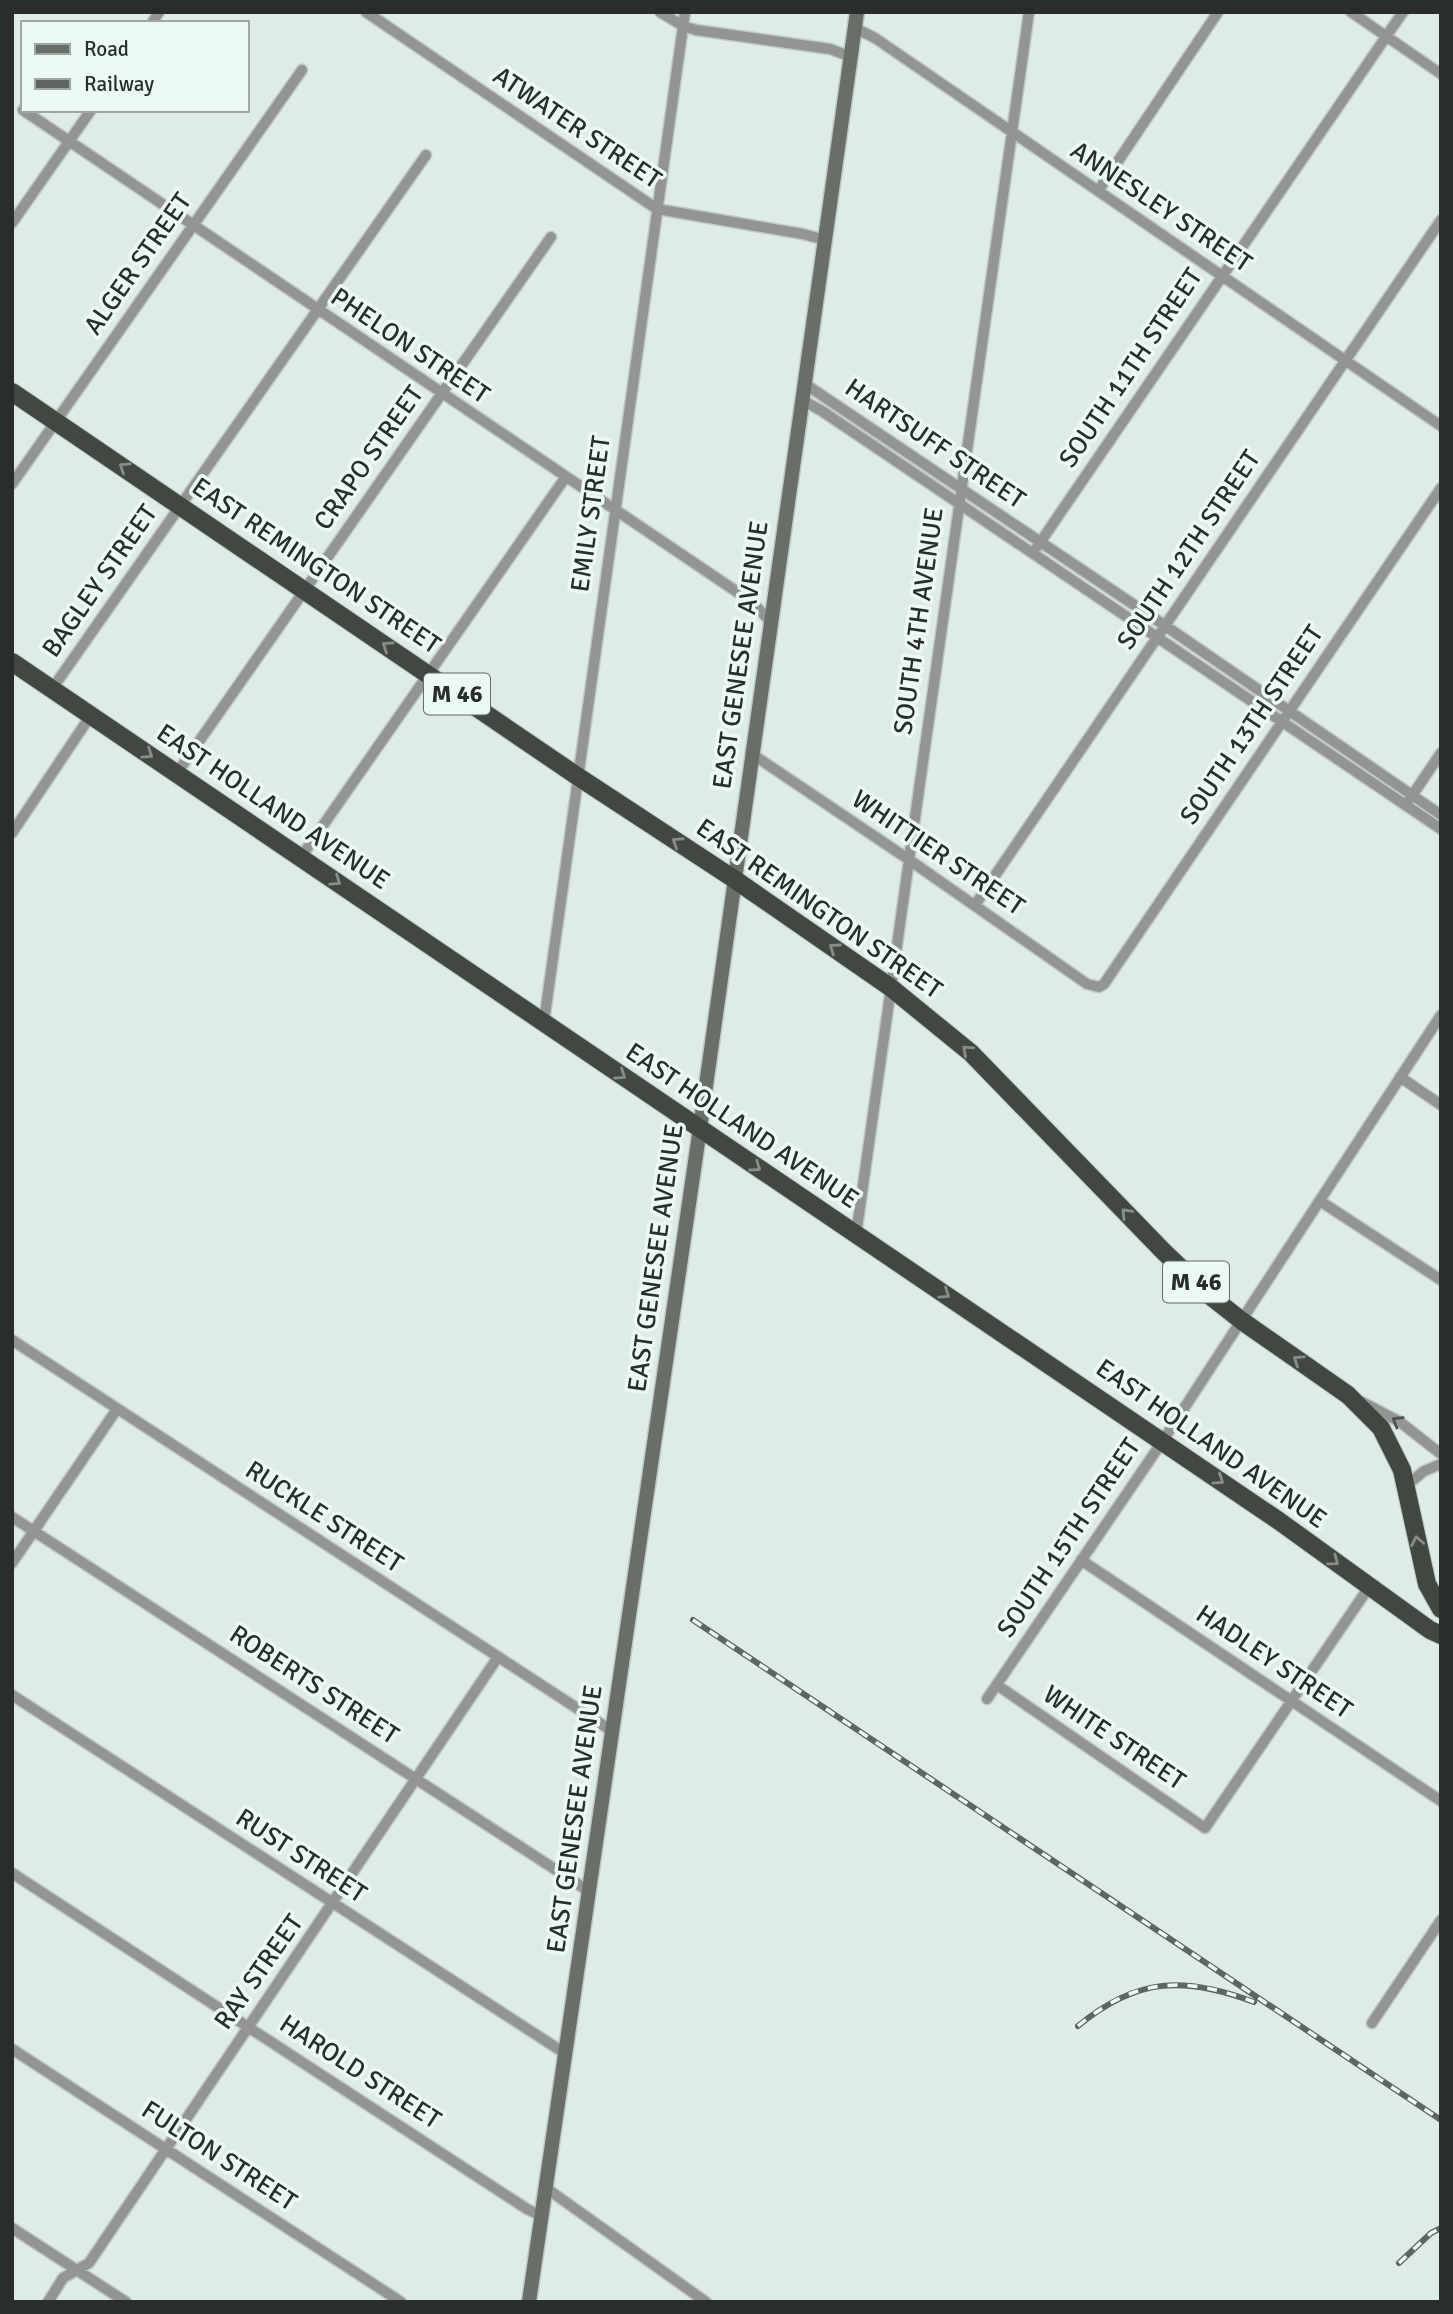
<svg xmlns="http://www.w3.org/2000/svg" width="1453" height="2314" viewBox="0 0 1453 2314" font-family="Signika,sans-serif">
<style>
.lines{fill:none;stroke-linecap:round;stroke-linejoin:round}
.minor-casing{stroke:#bec9c5;stroke-width:13}
.secondary-casing{stroke:#bec9c5;stroke-width:17}
.trunk-casing{stroke:#bec9c5;stroke-width:20}
.minor{stroke:#929592;stroke-width:10}
.secondary{stroke:#696e69;stroke-width:14}
.trunk{stroke:#414842;stroke-width:18}
.rail-casing{stroke:#5e6562;stroke-width:6}
.rail{stroke:#ecf8f3;stroke-width:3.5;stroke-dasharray:10;stroke-linecap:butt}
.oneway{stroke:#858e89}
.oneway2{stroke:#4e5250}
.labels{text-anchor:middle;dominant-baseline:central;stroke-width:7;stroke-linejoin:round;paint-order:stroke}
.shield{fill:#ecf8f3;stroke:#646b68;stroke-width:2}
.shield-label{font-size:24px;font-weight:bold;fill:#292e2c}
.street-label{font-size:26px;fill:#292e2c;stroke:#ecf8f3}
</style>
<rect width="100%" height="100%" fill="#dfebe6"/>
<g class="lines">
<g class="minor-casing">
<path id="minor" d="M366,12L657,209L803,234L825,240
M660,12L683,26L696,30L830,49L852,57
M1351,12L1441,74
M152,23L159,12
M855,28L875,38L1441,426
M23,110L752,602L770,621
M1098,191L1218,12
M12,223L91,110
M805,384L1164,625L1441,815
M802,400L822,411L1441,829
M12,484L302,70
M1037,547L1403,12
M52,689L426,155
M752,754L908,859L1087,984L1099,987L1104,984L1441,488
M177,773L551,237
M1409,800L1441,753
M12,833L91,715
M301,857L565,478
M975,905L1441,220
M544,1022L685,12
M1400,1077L1441,1105
M1320,1201L1441,1280
M856,1235L1029,12
M12,1340L612,1731
M1362,1402L1400,1422L1441,1454
M1406,1486L1424,1471L1441,1464
M12,1517L590,1892
M1081,1560L1441,1801
M12,1563L117,1409
M997,1685L1205,1828L1369,1587
M12,1695L566,2054
M987,1699L1162,1442L1441,1015
M12,1873L527,2209L542,2216
M1372,2023L1441,1920
M12,2049L401,2302
M546,2188L706,2302
M12,2228L126,2302
M48,2302L63,2278L89,2263L498,1657"/>
</g>
<g class="secondary-casing">
<path id="secondary" d="M529,2302L700,1128L857,12"/>
</g>
<g class="trunk-casing">
<path id="trunk" d="M12,392L577,776L734,879L890,987L971,1053L1164,1252L1209,1295L1242,1321L1348,1395L1381,1428L1402,1470L1427,1584L1441,1609
M12,662L1279,1521L1430,1630L1441,1635"/>
</g>
<use href="#minor" class="minor"/>
<use href="#secondary" class="secondary"/>
<use href="#trunk" class="trunk"/>
<g class="rail-casing">
<path id="rail" d="M693,1620L1441,2120
M1078,2026C1137,1977 1185,1976 1254,2002
M1399,2263L1431,2233L1441,2228"/>
</g>
<use href="#rail" class="rail"/>
</g>
<defs><path id="oneway-chevron" d="M-2-3.5L2.5 0L-2 3.5" fill="none" stroke-width="1.6" stroke-linecap="round" stroke-linejoin="round" transform="scale(1.75)"/></defs>
<g class="oneway">
<use href="#oneway-chevron" transform="translate(124 467) rotate(-146)"/>
<use href="#oneway-chevron" transform="translate(387 646) rotate(-146)"/>
<use href="#oneway-chevron" transform="translate(148 754) rotate(34)"/>
<use href="#oneway-chevron" transform="translate(677 842) rotate(-147)"/>
<use href="#oneway-chevron" transform="translate(336 881) rotate(34)"/>
<use href="#oneway-chevron" transform="translate(834 948) rotate(-145)"/>
<use href="#oneway-chevron" transform="translate(967 1050) rotate(-138)"/>
<use href="#oneway-chevron" transform="translate(621 1075) rotate(34)"/>
<use href="#oneway-chevron" transform="translate(756 1167) rotate(35)"/>
<use href="#oneway-chevron" transform="translate(1126 1213) rotate(-134)"/>
<use href="#oneway-chevron" transform="translate(945 1294) rotate(34)"/>
<use href="#oneway-chevron" transform="translate(1298 1360) rotate(-146)"/>
<use href="#oneway-chevron" transform="translate(1219 1480) rotate(34)"/>
<use href="#oneway-chevron" transform="translate(1417 1541) rotate(-101)"/>
<use href="#oneway-chevron" transform="translate(1334 1561) rotate(36)"/>
</g>
<use class="oneway2" href="#oneway-chevron" transform="translate(1397 1421) rotate(-149)"/>
<g class="labels">
<g class="shield">
<rect x="424" y="673.5" width="66" height="41" rx="5"/>
<rect x="1163" y="1261.5" width="66" height="41" rx="5"/>
</g>
<g class="shield-label">
<text x="457" y="694">M 46</text>
<text x="1196" y="1282">M 46</text>
</g>
<g class="street-label">
<text transform="translate(577 128) rotate(34)">ATWATER STREET</text>
<text transform="translate(1161 207) rotate(34)">ANNESLEY STREET</text>
<text transform="translate(138 264) rotate(-55)">ALGER STREET</text>
<text transform="translate(410 346) rotate(34)">PHELON STREET</text>
<text transform="translate(1131 368) rotate(-56)">SOUTH 11TH STREET</text>
<text transform="translate(935 444) rotate(34)">HARTSUFF STREET</text>
<text transform="translate(369 458) rotate(-55)">CRAPO STREET</text>
<text transform="translate(591 514) rotate(-82)">EMILY STREET</text>
<text transform="translate(1189 550) rotate(-56)">SOUTH 12TH STREET</text>
<text transform="translate(316 566) rotate(34)">EAST REMINGTON STREET</text>
<text transform="translate(100 581) rotate(-55)">BAGLEY STREET</text>
<text transform="translate(919 621) rotate(-82)">SOUTH 4TH AVENUE</text>
<text transform="translate(741 655) rotate(-82)">EAST GENESEE AVENUE</text>
<text transform="translate(1252 725) rotate(-56)">SOUTH 13TH STREET</text>
<text transform="translate(273 807) rotate(34)">EAST HOLLAND AVENUE</text>
<text transform="translate(938 853) rotate(34)">WHITTIER STREET</text>
<text transform="translate(819 909) rotate(35)">EAST REMINGTON STREET</text>
<text transform="translate(742 1126) rotate(34)">EAST HOLLAND AVENUE</text>
<text transform="translate(656 1258) rotate(-82)">EAST GENESEE AVENUE</text>
<text transform="translate(1211 1444) rotate(35)">EAST HOLLAND AVENUE</text>
<text transform="translate(324 1517) rotate(33)">RUCKLE STREET</text>
<text transform="translate(1069 1538) rotate(-56)">SOUTH 15TH STREET</text>
<text transform="translate(1274 1662) rotate(34)">HADLEY STREET</text>
<text transform="translate(314 1685) rotate(33)">ROBERTS STREET</text>
<text transform="translate(1114 1738) rotate(34)">WHITE STREET</text>
<text transform="translate(575 1819) rotate(-82)">EAST GENESEE AVENUE</text>
<text transform="translate(301 1856) rotate(33)">RUST STREET</text>
<text transform="translate(259 1972) rotate(-55)">RAY STREET</text>
<text transform="translate(360 2072) rotate(33)">HAROLD STREET</text>
<text transform="translate(219 2156) rotate(33)">FULTON STREET</text>
</g>
</g>
<rect width="1453" height="2314" fill="none" stroke="#292e2c" stroke-width="28"/>
<rect x="21" y="21" width="228" height="91" fill="#ecf8f3" stroke="#9ea7a3" stroke-width="2"/>
<rect x="35" y="44" width="35" height="10" fill="#696e69" stroke="#9ea7a3" stroke-width="2"/>
<text x="84" y="56" font-size="21" fill="#292e2c">Road</text>
<rect x="35" y="79" width="35" height="10" fill="#5e6562" stroke="#9ea7a3" stroke-width="2"/>
<text x="84" y="91" font-size="21" fill="#292e2c">Railway</text>
</svg>
